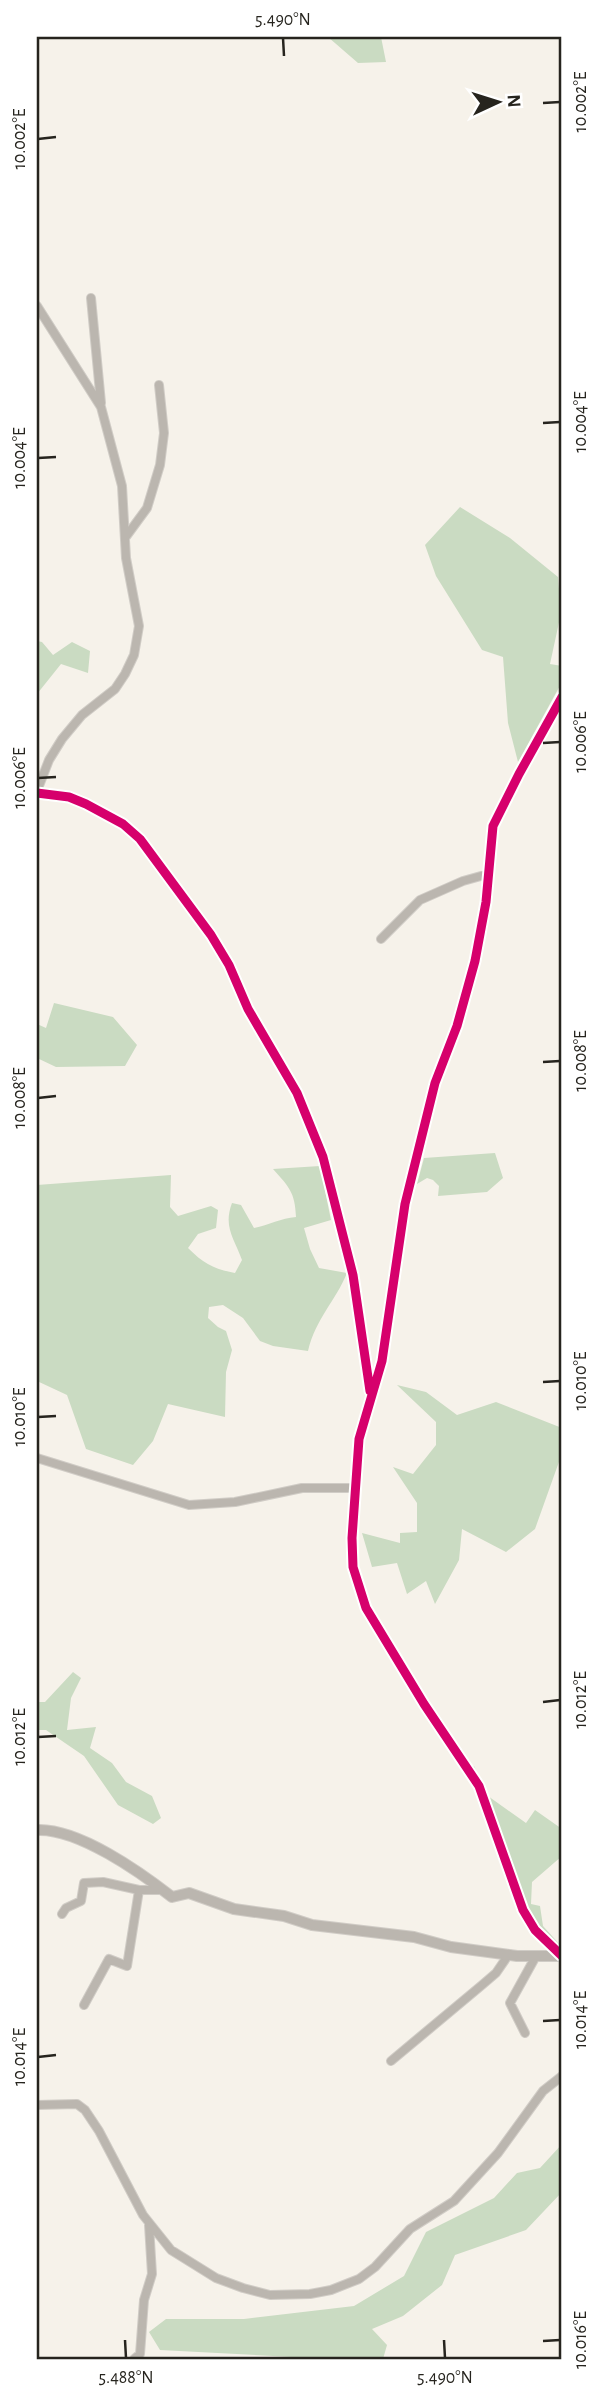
<svg xmlns="http://www.w3.org/2000/svg" width="599" height="2396" viewBox="0 0 599 2396" font-family="'Alegreya Sans',sans-serif">
<style>
.forest{fill:#cadbc2}
.lines{fill:none;stroke-linecap:round;stroke-linejoin:round}
.minor-casing{stroke:#d0ccc6;stroke-width:10}
.tertiary-casing{stroke:#d0ccc6;stroke-width:12}
.minor{stroke:#bbb6af;stroke-width:8}
.tertiary{stroke:#bbb6af;stroke-width:10}
.cycleway-casing{stroke:#fff;stroke-width:13}
.cycleway{stroke:#d6006c;stroke-width:9}
.ticks{fill:none;stroke:#26241e;stroke-width:2.5}
.neatline{fill:none;stroke:#26241e;stroke-width:2.5}
.ticks-label{font-size:18px;text-anchor:middle;fill:#26241e}
</style>
<rect width="100%" height="100%" fill="#f6f2ea"/>
<path class="forest" d="M328,37H381L386,62L358,63Z
M460,507L510,538L558,577L561,613L550,664L562,666V682L518,762L508,723L503,657L482,650L436,576L425,545Z
M37,641L42,642L53,655L72,642L90,651L88,673L61,664L37,694Z
M54,1003L113,1017L137,1045L125,1066L56,1067L37,1058V1024L46,1028Z
M495,1153L503,1178L487,1192L438,1196L439,1186L433,1180L427,1178L417,1184L424,1158Z
M320,1166L331,1220L304,1228L310,1249L319,1268L347,1273C335,1302 316,1318 308,1351L273,1346L260,1341L243,1318L223,1305L209,1307L208,1318L218,1327L226,1331L232,1350L226,1372L225,1417L168,1404L153,1441L133,1465L86,1449L67,1395L37,1381V1185L171,1175L170,1207L178,1216L211,1206L218,1210L216,1228L198,1234L188,1248C204,1264 214,1269 235,1273L242,1260C234,1238 223,1227 232,1203L241,1205L254,1228C269,1225 281,1218 296,1217C295,1192 289,1187 273,1169Z
M397,1385L426,1392L457,1415L496,1402L562,1428V1461L560,1459L535,1529L506,1552L462,1529L459,1560L435,1604L426,1581L407,1594L397,1563L372,1567L362,1533L400,1543V1533L417,1532V1503L393,1467L413,1474L436,1445V1422Z
M73,1672L81,1678L71,1698L67,1730L96,1727L90,1748L112,1763L126,1782L152,1796L161,1818L153,1824L118,1805L84,1756L46,1730H37V1702H45Z
M474,1766L488,1796L526,1823L535,1810L562,1829V1856L532,1882L531,1904L540,1906L543,1926L562,1947V1955L551,1948L516,1908L469,1769Z
M562,2144V2192L526,2230L455,2255L442,2285L403,2316L372,2329L387,2345L383,2359H329L160,2350L149,2332L166,2319H244L354,2306L404,2276L426,2232L494,2198L517,2173L540,2168Z"/>
<g class="lines">
<g class="minor-casing">
<path id="minor" d="M91,298L101,403
M37,306L101,407L122,486L126,558L139,626L134,655L125,674L115,689L82,715L62,739L49,760L37,791
M125,538L147,508L160,465L164,433L159,385
M37,793L69,797L86,804L123,824L140,839L211,935L229,965L248,1009L297,1093L323,1157L353,1275L371,1395
M381,939L420,900L463,881L488,874
M37,1458L189,1505L235,1502L302,1488H354
M62,1914L66,1908L81,1901L84,1883L103,1882L139,1890H163
M562,1956L535,1930L523,1910L479,1786L424,1704L366,1608L353,1567L352,1538L359,1439L382,1361L405,1204L435,1083L457,1026L475,961L486,902L493,826L519,774L562,697
M84,2005L109,1959L127,1966L139,1890
M525,2033L510,2003L536,1956
M391,2061L482,1985L496,1973L509,1954
M37,2105L77,2104L85,2110L99,2131L143,2215L171,2250L216,2278L243,2288L270,2295L310,2294L331,2290L359,2279L375,2267L410,2229L454,2201L498,2153L543,2091L562,2076
M134,2359L140,2354L144,2300L152,2274L149,2225"/>
</g>
<g class="tertiary-casing">
<path id="tertiary" d="M37,1830C78,1828 140,1872 172,1897L189,1893L234,1909L284,1916L312,1925L414,1937L451,1947L517,1956H562"/>
</g>
<use href="#minor" class="minor"/>
<use href="#tertiary" class="tertiary"/>
<g class="cycleway-casing">
<path id="cycleway" d="M37,793L69,797L86,804L123,824L140,839L211,935L229,965L248,1009L297,1093L323,1157L353,1275L370,1391
M562,1956L535,1930L523,1910L479,1786L424,1704L366,1608L353,1567L352,1538L359,1439L382,1361L405,1204L435,1083L457,1026L475,961L486,902L493,826L519,774L562,697"/>
</g>
<use href="#cycleway" class="cycleway"/>
</g>
<path class="ticks" d="M283,38L284,56M543,103L560,102M38,139L56,137M543,423L560,422M38,458L56,457M543,743L560,742M38,778L56,777M543,1062L560,1061M38,1098L56,1096M543,1382L560,1381M38,1417L56,1416M543,1702L560,1700M38,1737L56,1736M543,2021L560,2020M38,2057L56,2055M125,2340L126,2358M444,2340L445,2358M543,2341L560,2340"/>
<rect width="599" height="2396" fill="none" stroke="#ffffff" stroke-width="77"/>
<g transform="translate(498 102) rotate(86)" stroke="#ffffff" stroke-width="5" paint-order="stroke">
<path d="M0-5L12 26L0 18L-12 26Z" fill="#26241e"/>
<text y="-10" font-size="19" font-weight="bold" text-anchor="middle" fill="#26241e">N</text>
</g>
<rect x="38" y="38" width="522" height="2320" class="neatline"/>
<g class="ticks-label">
<text x="283" y="25">5.490°N</text>
<text transform="translate(580 102) rotate(-90)" y="6">10.002°E</text>
<text transform="translate(19 139) rotate(-90)" y="6">10.002°E</text>
<text transform="translate(580 422) rotate(-90)" y="6">10.004°E</text>
<text transform="translate(19 458) rotate(-90)" y="6">10.004°E</text>
<text transform="translate(580 742) rotate(-90)" y="6">10.006°E</text>
<text transform="translate(19 778) rotate(-90)" y="6">10.006°E</text>
<text transform="translate(580 1061) rotate(-90)" y="6">10.008°E</text>
<text transform="translate(19 1098) rotate(-90)" y="6">10.008°E</text>
<text transform="translate(580 1381) rotate(-90)" y="6">10.010°E</text>
<text transform="translate(19 1417) rotate(-90)" y="6">10.010°E</text>
<text transform="translate(580 1700) rotate(-90)" y="6">10.012°E</text>
<text transform="translate(19 1737) rotate(-90)" y="6">10.012°E</text>
<text transform="translate(580 2020) rotate(-90)" y="6">10.014°E</text>
<text transform="translate(19 2057) rotate(-90)" y="6">10.014°E</text>
<text transform="translate(580 2340) rotate(-90)" y="6">10.016°E</text>
<text x="126" y="2383">5.488°N</text>
<text x="445" y="2383">5.490°N</text>
</g>
</svg>
